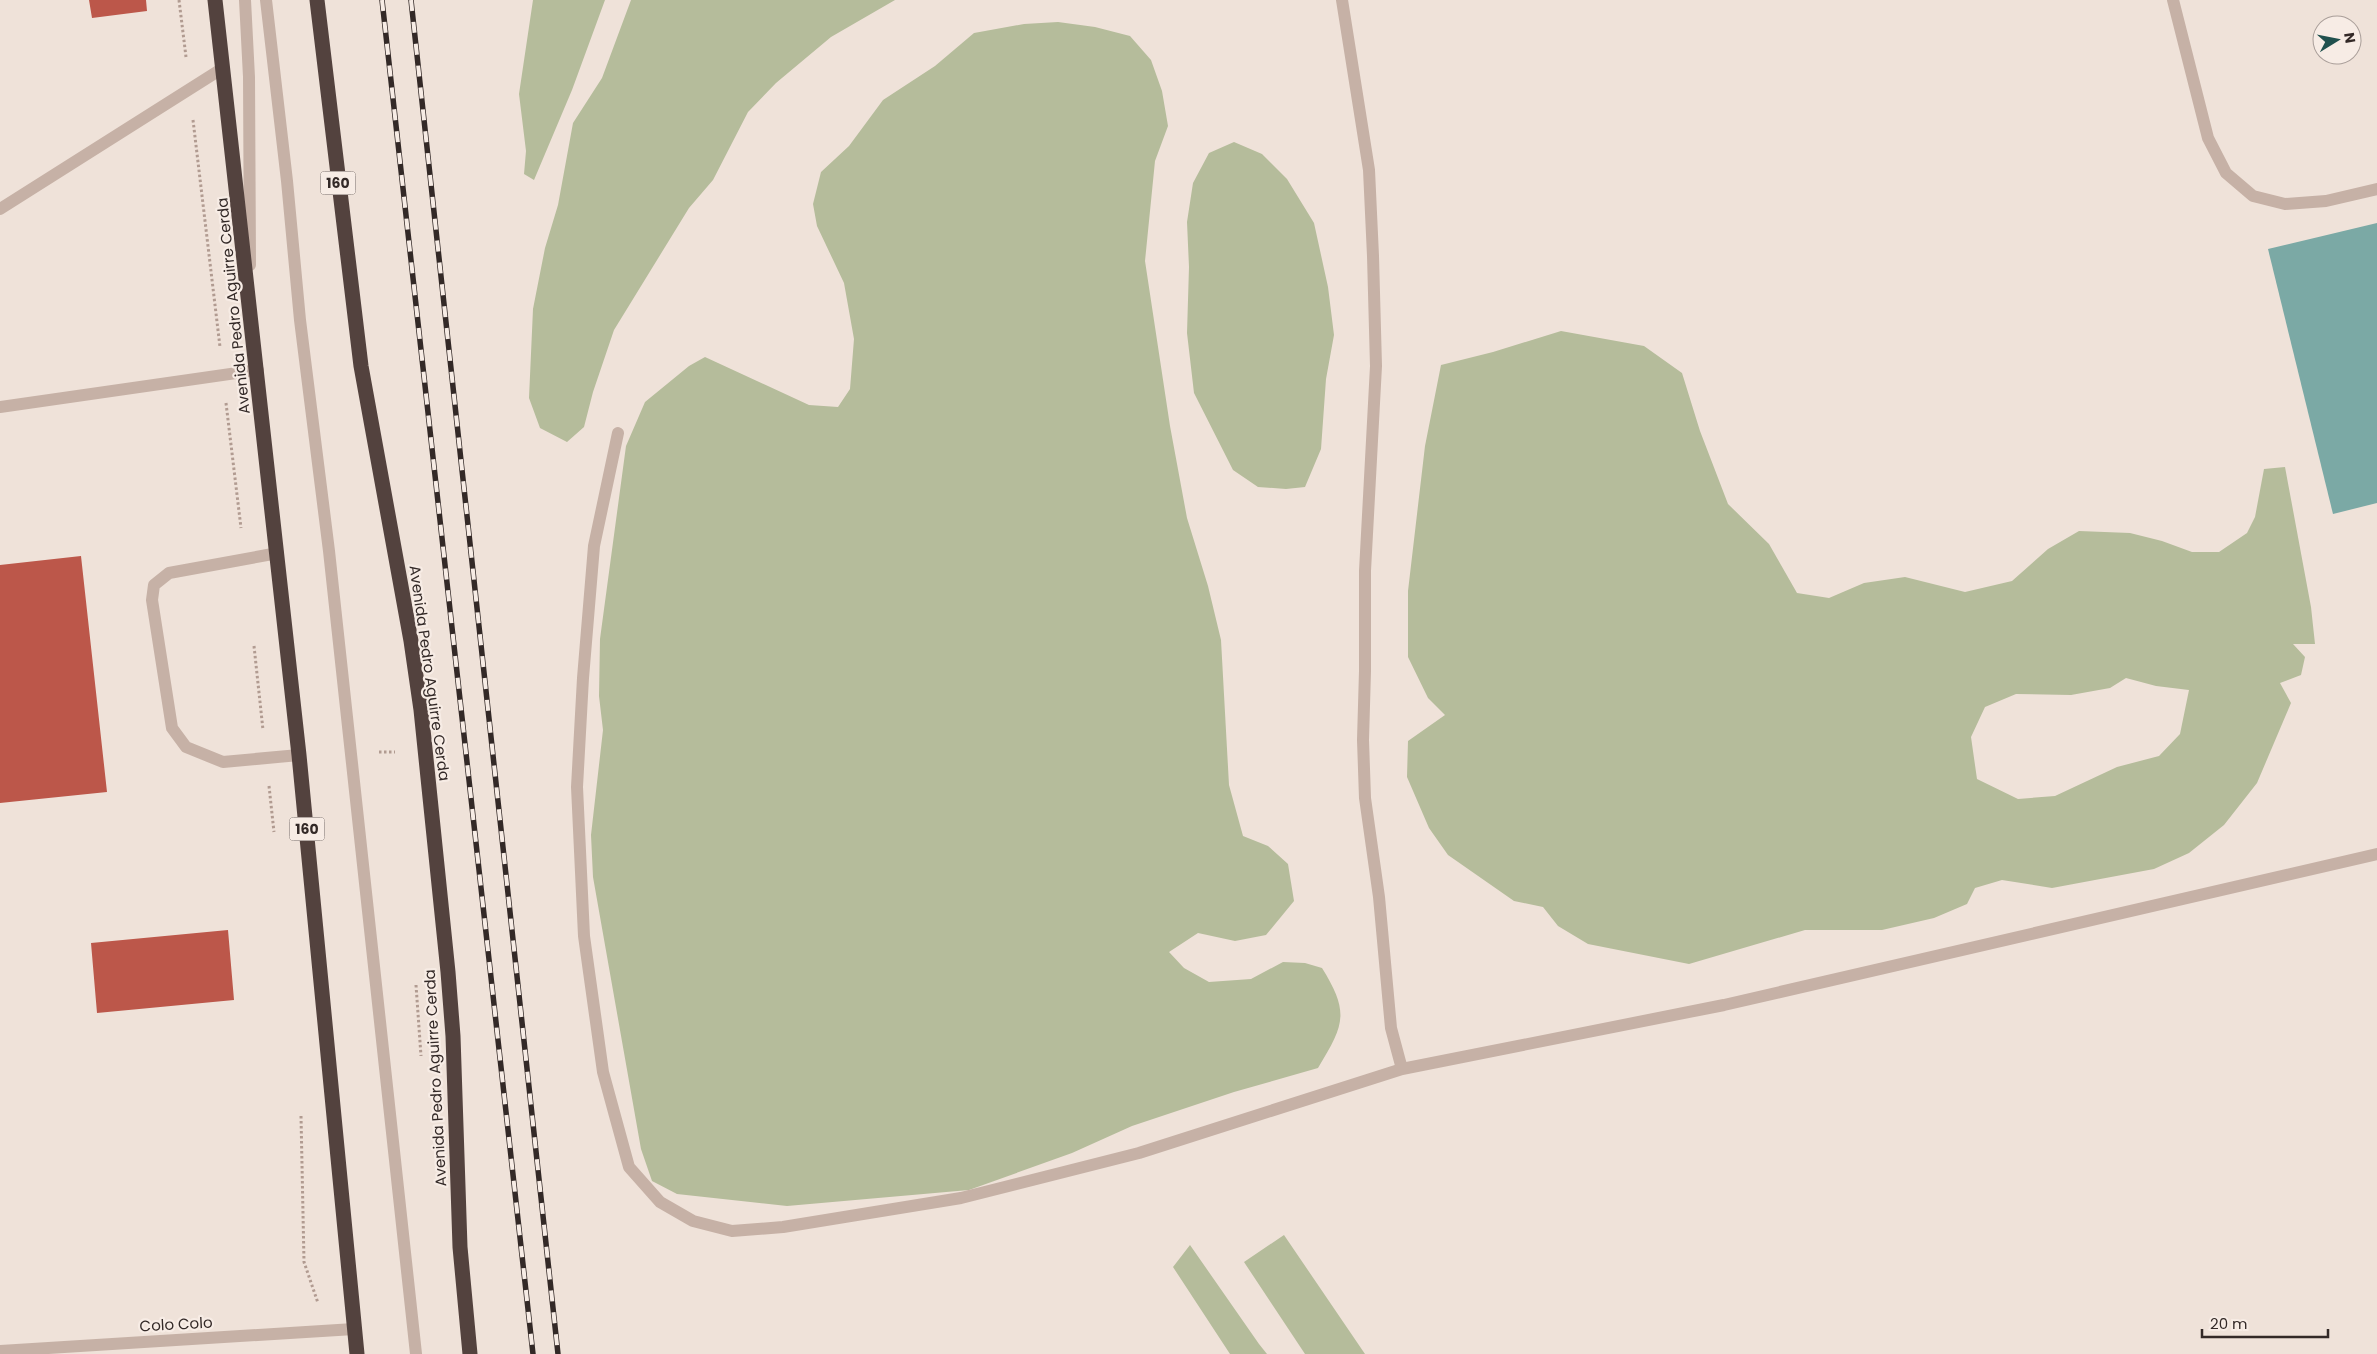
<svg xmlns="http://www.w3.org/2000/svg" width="2377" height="1354" viewBox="0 0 2377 1354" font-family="Poppins,sans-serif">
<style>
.green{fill:#b5bc9b;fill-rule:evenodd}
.water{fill:#7ba9a5}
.building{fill:#bc574a}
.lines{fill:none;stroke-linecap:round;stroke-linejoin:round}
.path{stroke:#b19b91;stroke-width:3;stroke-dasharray:2.5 2.5;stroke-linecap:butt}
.lane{stroke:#c6b1a6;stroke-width:12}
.street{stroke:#c6b1a6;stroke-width:12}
.highway{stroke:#53423e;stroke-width:15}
.rail-casing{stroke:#332927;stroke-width:5.5}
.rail{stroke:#f7ece5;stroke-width:4;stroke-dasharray:11;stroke-linecap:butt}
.labels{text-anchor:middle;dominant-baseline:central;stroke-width:4.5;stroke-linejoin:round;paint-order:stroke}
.shield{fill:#f7ece5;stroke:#6e6460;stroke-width:1}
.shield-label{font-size:14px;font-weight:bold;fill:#332927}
.street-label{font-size:15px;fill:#332927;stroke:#f7ece5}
</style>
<rect width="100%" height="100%" fill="#efe2d9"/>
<path class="green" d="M533,0H605L572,90L534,180L524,174L526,151L519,94Z
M631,0H895L831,37L776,83L748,112L713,180L689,208L614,330L593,392L584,427L567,442L540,428L529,398L533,309L545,248L558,205L573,123L602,78Z
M1058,22L1095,27L1130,36L1151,60L1162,91L1168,126L1155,161L1145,261L1170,426L1187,518L1208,586L1221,640L1229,785L1243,836L1268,846L1288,864L1294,901L1266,935L1235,941L1198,933L1169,952L1184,968L1209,982L1251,979L1283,962L1305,963L1322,968C1350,1013 1344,1025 1318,1068L1234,1092L1132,1126L1072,1153L969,1190L787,1206L677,1194L652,1181L641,1149L593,877L591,835L603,730L599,696L600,639L626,446L645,402L689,366L705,357L809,405L838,407L850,389L854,339L844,283L817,226L813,204L821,172L849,146L883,100L935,66L974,33L1024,24Z
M1234,142L1262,154L1287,179L1314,223L1328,287L1334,335L1326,379L1321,449L1305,487L1286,489L1258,487L1233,470L1194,393L1187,333L1189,267L1187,222L1193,183L1209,153Z
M1561,331L1644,346L1682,373L1700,431L1728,504L1769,544L1797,593L1829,598L1864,583L1905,577L1965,592L2012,581L2048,549L2079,531L2130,533L2162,541L2192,552H2219L2247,533L2255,517L2264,469L2285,467L2311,607L2315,644H2293L2305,657L2301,675L2280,683L2291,703L2257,783L2224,825L2189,853L2154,869L2052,888L2002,880L1975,888L1967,904L1934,918L1882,930H1805L1689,964L1588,944L1558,926L1543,907L1514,901L1448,855L1429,828L1407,777L1408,741L1445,715L1428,698L1408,657V591L1425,446L1441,365L1493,352ZM2126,678L2156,686L2189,690L2180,734L2159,756L2117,767L2055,796L2018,799L1977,779L1971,737L1985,707L2016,694L2071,695L2110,688Z
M1284,1235L1365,1354H1305L1244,1262Z
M1190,1245L1259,1344L1267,1354H1230L1173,1267Z"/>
<path class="water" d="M2377,223V503L2333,514L2268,249Z"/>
<path class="building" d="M89,0H146L147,11L92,18Z
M81,556L107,792L0,803V565Z
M228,930L234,1000L97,1013L91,943Z"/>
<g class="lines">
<path class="path" d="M179,0L186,57
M193,120L220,347
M226,403L241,528
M254,646L263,730
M379,752H395
M269,786L274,832
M416,985L421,1056
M301,1116L304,1262L318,1303"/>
<path class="lane" d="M245,0L249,77L250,265
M266,0L287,181L300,320L329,551L416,1354
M1342,0L1369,170L1373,256L1376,366L1365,571V671L1363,740L1365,798L1379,897L1391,1028L1402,1069
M2173,0L2208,138L2226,173L2253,196L2285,204L2326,201L2377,189
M618,433L594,546L583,678L577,787L584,936L603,1072L629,1167L660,1202L693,1221L732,1231L783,1227L961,1198L1139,1153L1402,1069L1724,1005L2377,854
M278,553L169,573L154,585L152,600L172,728L186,747L223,762L299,755"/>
<path class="street" d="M0,209L223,68
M0,407L258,370
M0,1351L354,1329"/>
<path class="highway" d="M215,0L299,755L357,1354
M317,0L361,366L411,641L421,710L448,972L453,1036L460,1247L470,1354"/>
<g class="rail-casing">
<path id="rail" d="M382,0L533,1354
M411,0L558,1354"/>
</g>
<use href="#rail" class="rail"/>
</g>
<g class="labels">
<g class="shield">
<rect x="320.5" y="171.5" width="35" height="23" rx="4"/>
<rect x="289.5" y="817.5" width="35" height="23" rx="4"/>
</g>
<g class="shield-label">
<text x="338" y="183">160</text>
<text x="307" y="829">160</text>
</g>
<g class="street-label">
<text transform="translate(233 306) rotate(-96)">Avenida Pedro Aguirre Cerda</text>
<text transform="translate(430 673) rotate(82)">Avenida Pedro Aguirre Cerda</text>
<text transform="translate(435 1078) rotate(-93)">Avenida Pedro Aguirre Cerda</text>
<text transform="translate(176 1324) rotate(-3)">Colo Colo</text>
</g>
</g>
<g transform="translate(2337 40) rotate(80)"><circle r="24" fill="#f7ece5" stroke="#a99e99"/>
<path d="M0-4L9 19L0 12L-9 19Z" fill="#20504d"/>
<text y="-8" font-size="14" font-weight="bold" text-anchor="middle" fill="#332927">N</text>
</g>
<path d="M2202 1329v8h126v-8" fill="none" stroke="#332927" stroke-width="2.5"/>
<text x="2210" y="1329" font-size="15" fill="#332927" stroke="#f7ece5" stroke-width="4" paint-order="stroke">20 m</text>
</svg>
